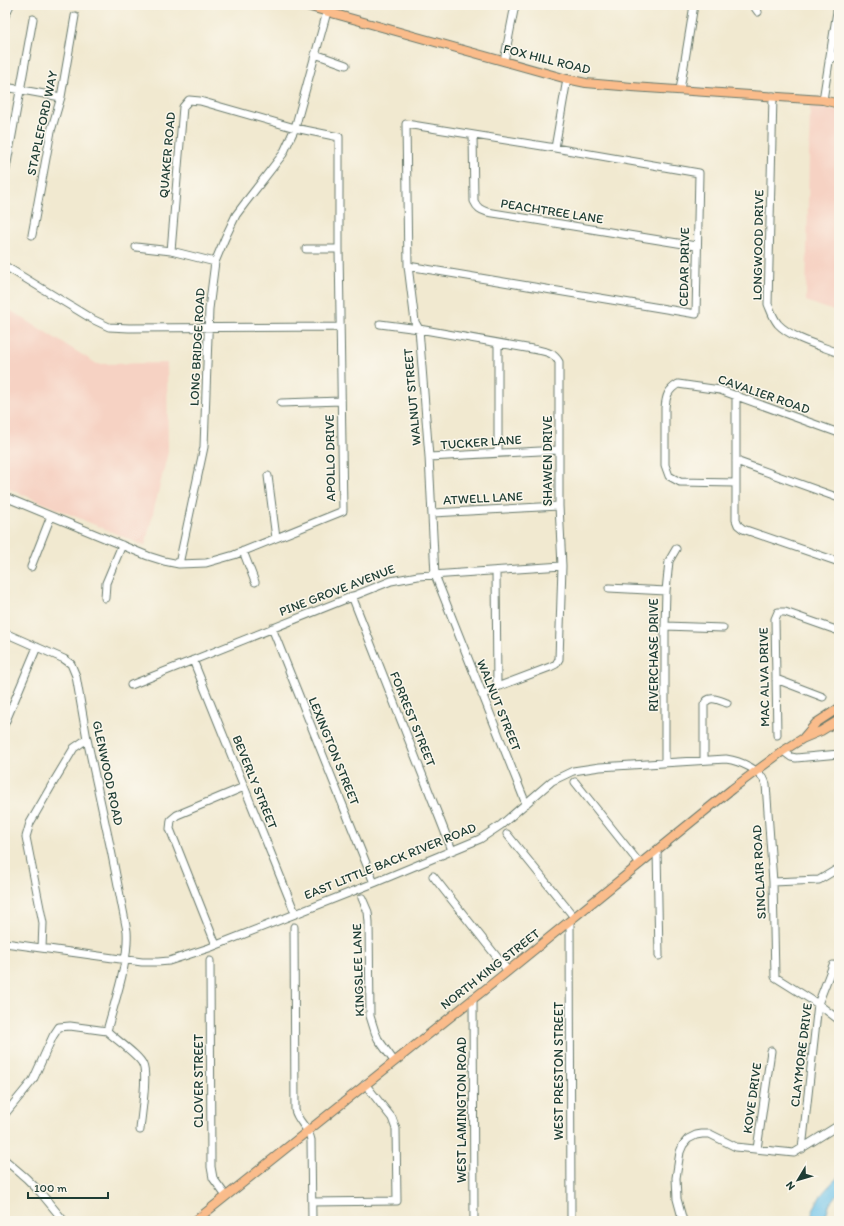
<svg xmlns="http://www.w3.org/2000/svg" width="844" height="1226" viewBox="0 0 844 1226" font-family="Itim,sans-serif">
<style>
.built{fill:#f6d2c3}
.water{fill:#6dc3ea;stroke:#46808f}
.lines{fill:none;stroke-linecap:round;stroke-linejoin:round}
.minor-casing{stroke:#68796b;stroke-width:9}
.major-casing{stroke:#68796b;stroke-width:10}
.minor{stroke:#fff;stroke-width:7}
.major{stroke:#fabc8b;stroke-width:8}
.labels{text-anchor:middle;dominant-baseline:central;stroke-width:3;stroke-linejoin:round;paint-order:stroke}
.street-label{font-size:13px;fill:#1f3d34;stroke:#fbf7ec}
</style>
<rect width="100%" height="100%" fill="#fbf7ec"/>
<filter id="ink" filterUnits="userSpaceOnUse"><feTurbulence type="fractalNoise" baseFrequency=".025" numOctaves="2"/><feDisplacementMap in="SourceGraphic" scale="8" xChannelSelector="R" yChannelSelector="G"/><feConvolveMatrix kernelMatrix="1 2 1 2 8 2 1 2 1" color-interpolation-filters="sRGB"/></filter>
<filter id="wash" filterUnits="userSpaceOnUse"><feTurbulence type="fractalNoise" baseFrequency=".012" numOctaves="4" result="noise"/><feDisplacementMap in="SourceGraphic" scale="16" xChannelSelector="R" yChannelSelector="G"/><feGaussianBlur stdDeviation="0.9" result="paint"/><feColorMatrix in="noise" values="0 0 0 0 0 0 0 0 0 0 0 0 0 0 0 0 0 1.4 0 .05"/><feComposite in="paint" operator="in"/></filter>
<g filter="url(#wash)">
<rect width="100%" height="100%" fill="#f1e9d0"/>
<path class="built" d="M810,106L839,110V313L806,301Z
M5,307L97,364L167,363L168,452L145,546L5,487Z"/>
<path class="water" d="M839,1176V1193L829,1205L824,1221H810C817,1197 822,1193 839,1176Z"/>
</g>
<g filter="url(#ink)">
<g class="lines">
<g class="minor-casing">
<path id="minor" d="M753,5L758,12
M5,16L10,5
M315,54L346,65
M504,61L515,5
M829,61L839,53
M5,87L61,97
M680,90L694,5
M773,96L768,304C771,311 773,318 778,324C791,338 821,346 839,353
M823,100L838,5
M473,135L474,201C477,208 481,210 487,212L696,246
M555,148L567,79
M5,174L33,19
M32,235L51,131L61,97L75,16
M136,247L171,251L215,262
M306,249H339
M5,266L92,319L109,327L129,328L340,327
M408,266L696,314L699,173L555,148L406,124L408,266L415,322L419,329L429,457L435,575L526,804
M380,324L419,329L538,350C547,352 554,353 559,362V506L562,566L559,659L556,664L550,667L497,687L482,695
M498,343V453
M736,395V520L738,525L743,529L839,562
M281,403L341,401
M429,457L559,450
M736,461L839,498
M268,476L276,538
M736,483L680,482L669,476L665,465V408C666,396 668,390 678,384L720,390L839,433
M5,497L148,556L164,561L179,564L206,563L234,555L343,511L339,249V137L295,128L200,101L189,100L183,107L171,251
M433,513L559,506
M243,551L255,582
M179,564L204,447L209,309L215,262L225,238L236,215L245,203L283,154L295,128L327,12
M31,567L51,516
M496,571L497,687
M609,588L666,591
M352,596L452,850
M105,598L106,583L122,545
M665,626L723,628
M272,628L374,883
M5,633L64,659L71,664L76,676L87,739L111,850L127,931C129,962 115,1000 107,1031C115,1039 140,1056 143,1065C148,1076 141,1116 140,1130
M193,660L295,913
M776,679L823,697
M131,685L391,581L418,576L562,566
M5,723L37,647
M777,735L775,619L778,612H785L839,631
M783,751L791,757L796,758L839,754
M704,760V705C708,694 719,700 727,703
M665,763V626L666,591L669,561L676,549
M575,782L640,864
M507,834L574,917
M657,850L659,956
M433,876L508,971
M773,882L819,880L839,868
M362,898L368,912L369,922L370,1016L375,1032L378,1039L394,1061
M570,921L571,1221
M294,927L295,1110C298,1122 309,1128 311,1140L312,1221
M5,943L142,962H158L169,961L209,948L374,883L480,839L501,825L552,781L573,771L600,767L726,759C740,761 762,770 766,784L773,882L775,977L818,1004L839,1020
M216,945L170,829L171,820L177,815L244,787
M42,948L43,923L26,837L30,823L53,783L74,748L87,739
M210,961L211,1167L213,1178L226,1196
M473,998L474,1221
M5,1114L33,1080L53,1036L59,1027L70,1026L107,1031
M757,1149L771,1051
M802,1149L818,1004L833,965
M5,1160L26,1178L40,1192L64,1221
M312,1202L397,1201L396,1129L392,1118L365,1084
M683,1221L677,1199L676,1178L680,1152L683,1145L688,1139L696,1135L702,1134H710L736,1147L794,1153L839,1125"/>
</g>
<g class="major-casing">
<path id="major" d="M303,5L567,79L586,83L632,87L823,100L839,104
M804,737L816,723L839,708
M195,1221L508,971L732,789L783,751L802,739L821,731L839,720"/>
</g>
<use href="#minor" class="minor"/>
<use href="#major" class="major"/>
</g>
</g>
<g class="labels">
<g class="street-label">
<text transform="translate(547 59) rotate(14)">FOX HILL ROAD</text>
<text transform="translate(42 123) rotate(-78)">STAPLEFORD WAY</text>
<text transform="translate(167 155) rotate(-85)">QUAKER ROAD</text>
<text transform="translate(552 211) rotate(9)">PEACHTREE LANE</text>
<text transform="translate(758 245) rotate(-89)">LONGWOOD DRIVE</text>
<text transform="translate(684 267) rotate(-89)">CEDAR DRIVE</text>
<text transform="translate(197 347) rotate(-87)">LONG BRIDGE ROAD</text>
<text transform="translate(764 394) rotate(19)">CAVALIER ROAD</text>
<text transform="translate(412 397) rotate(-95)">WALNUT STREET</text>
<text transform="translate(481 442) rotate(-4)">TUCKER LANE</text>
<text transform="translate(330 458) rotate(-91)">APOLLO DRIVE</text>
<text transform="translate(547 461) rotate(-90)">SHAWEN DRIVE</text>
<text transform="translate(483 498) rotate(-3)">ATWELL LANE</text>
<text transform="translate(337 590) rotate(-21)">PINE GROVE AVENUE</text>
<text transform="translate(653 655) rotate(-90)">RIVERCHASE DRIVE</text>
<text transform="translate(764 677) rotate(-91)">MAC ALVA DRIVE</text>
<text transform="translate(499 705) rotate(68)">WALNUT STREET</text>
<text transform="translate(413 719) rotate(68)">FORREST STREET</text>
<text transform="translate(334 751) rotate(68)">LEXINGTON STREET</text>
<text transform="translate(108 773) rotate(78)">GLENWOOD ROAD</text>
<text transform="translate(255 782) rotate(68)">BEVERLY STREET</text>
<text transform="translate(390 861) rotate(-22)">EAST LITTLE BACK RIVER ROAD</text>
<text transform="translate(759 872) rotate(-93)">SINCLAIR ROAD</text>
<text transform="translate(490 969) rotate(-38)">NORTH KING STREET</text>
<text transform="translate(358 970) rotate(-92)">KINGSLEE LANE</text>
<text transform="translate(801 1055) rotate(-83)">CLAYMORE DRIVE</text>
<text transform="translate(558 1071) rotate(-90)">WEST PRESTON STREET</text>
<text transform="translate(198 1081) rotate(-90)">CLOVER STREET</text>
<text transform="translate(752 1098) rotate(-82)">KOVE DRIVE</text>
<text transform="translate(461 1110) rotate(-90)">WEST LAMINGTON ROAD</text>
</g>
</g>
<rect width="844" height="1226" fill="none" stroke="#fbf7ec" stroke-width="20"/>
<g transform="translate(798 1180) rotate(232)" stroke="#fbf7ec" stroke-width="3" paint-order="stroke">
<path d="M0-3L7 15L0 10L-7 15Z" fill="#1f3d34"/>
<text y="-6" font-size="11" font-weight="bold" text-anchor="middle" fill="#1f3d34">N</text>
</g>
<path d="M28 1192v6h80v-6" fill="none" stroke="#1f3d34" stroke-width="2"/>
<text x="34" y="1192" font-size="12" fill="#1f3d34" stroke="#fbf7ec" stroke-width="3" paint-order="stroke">100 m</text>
</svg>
